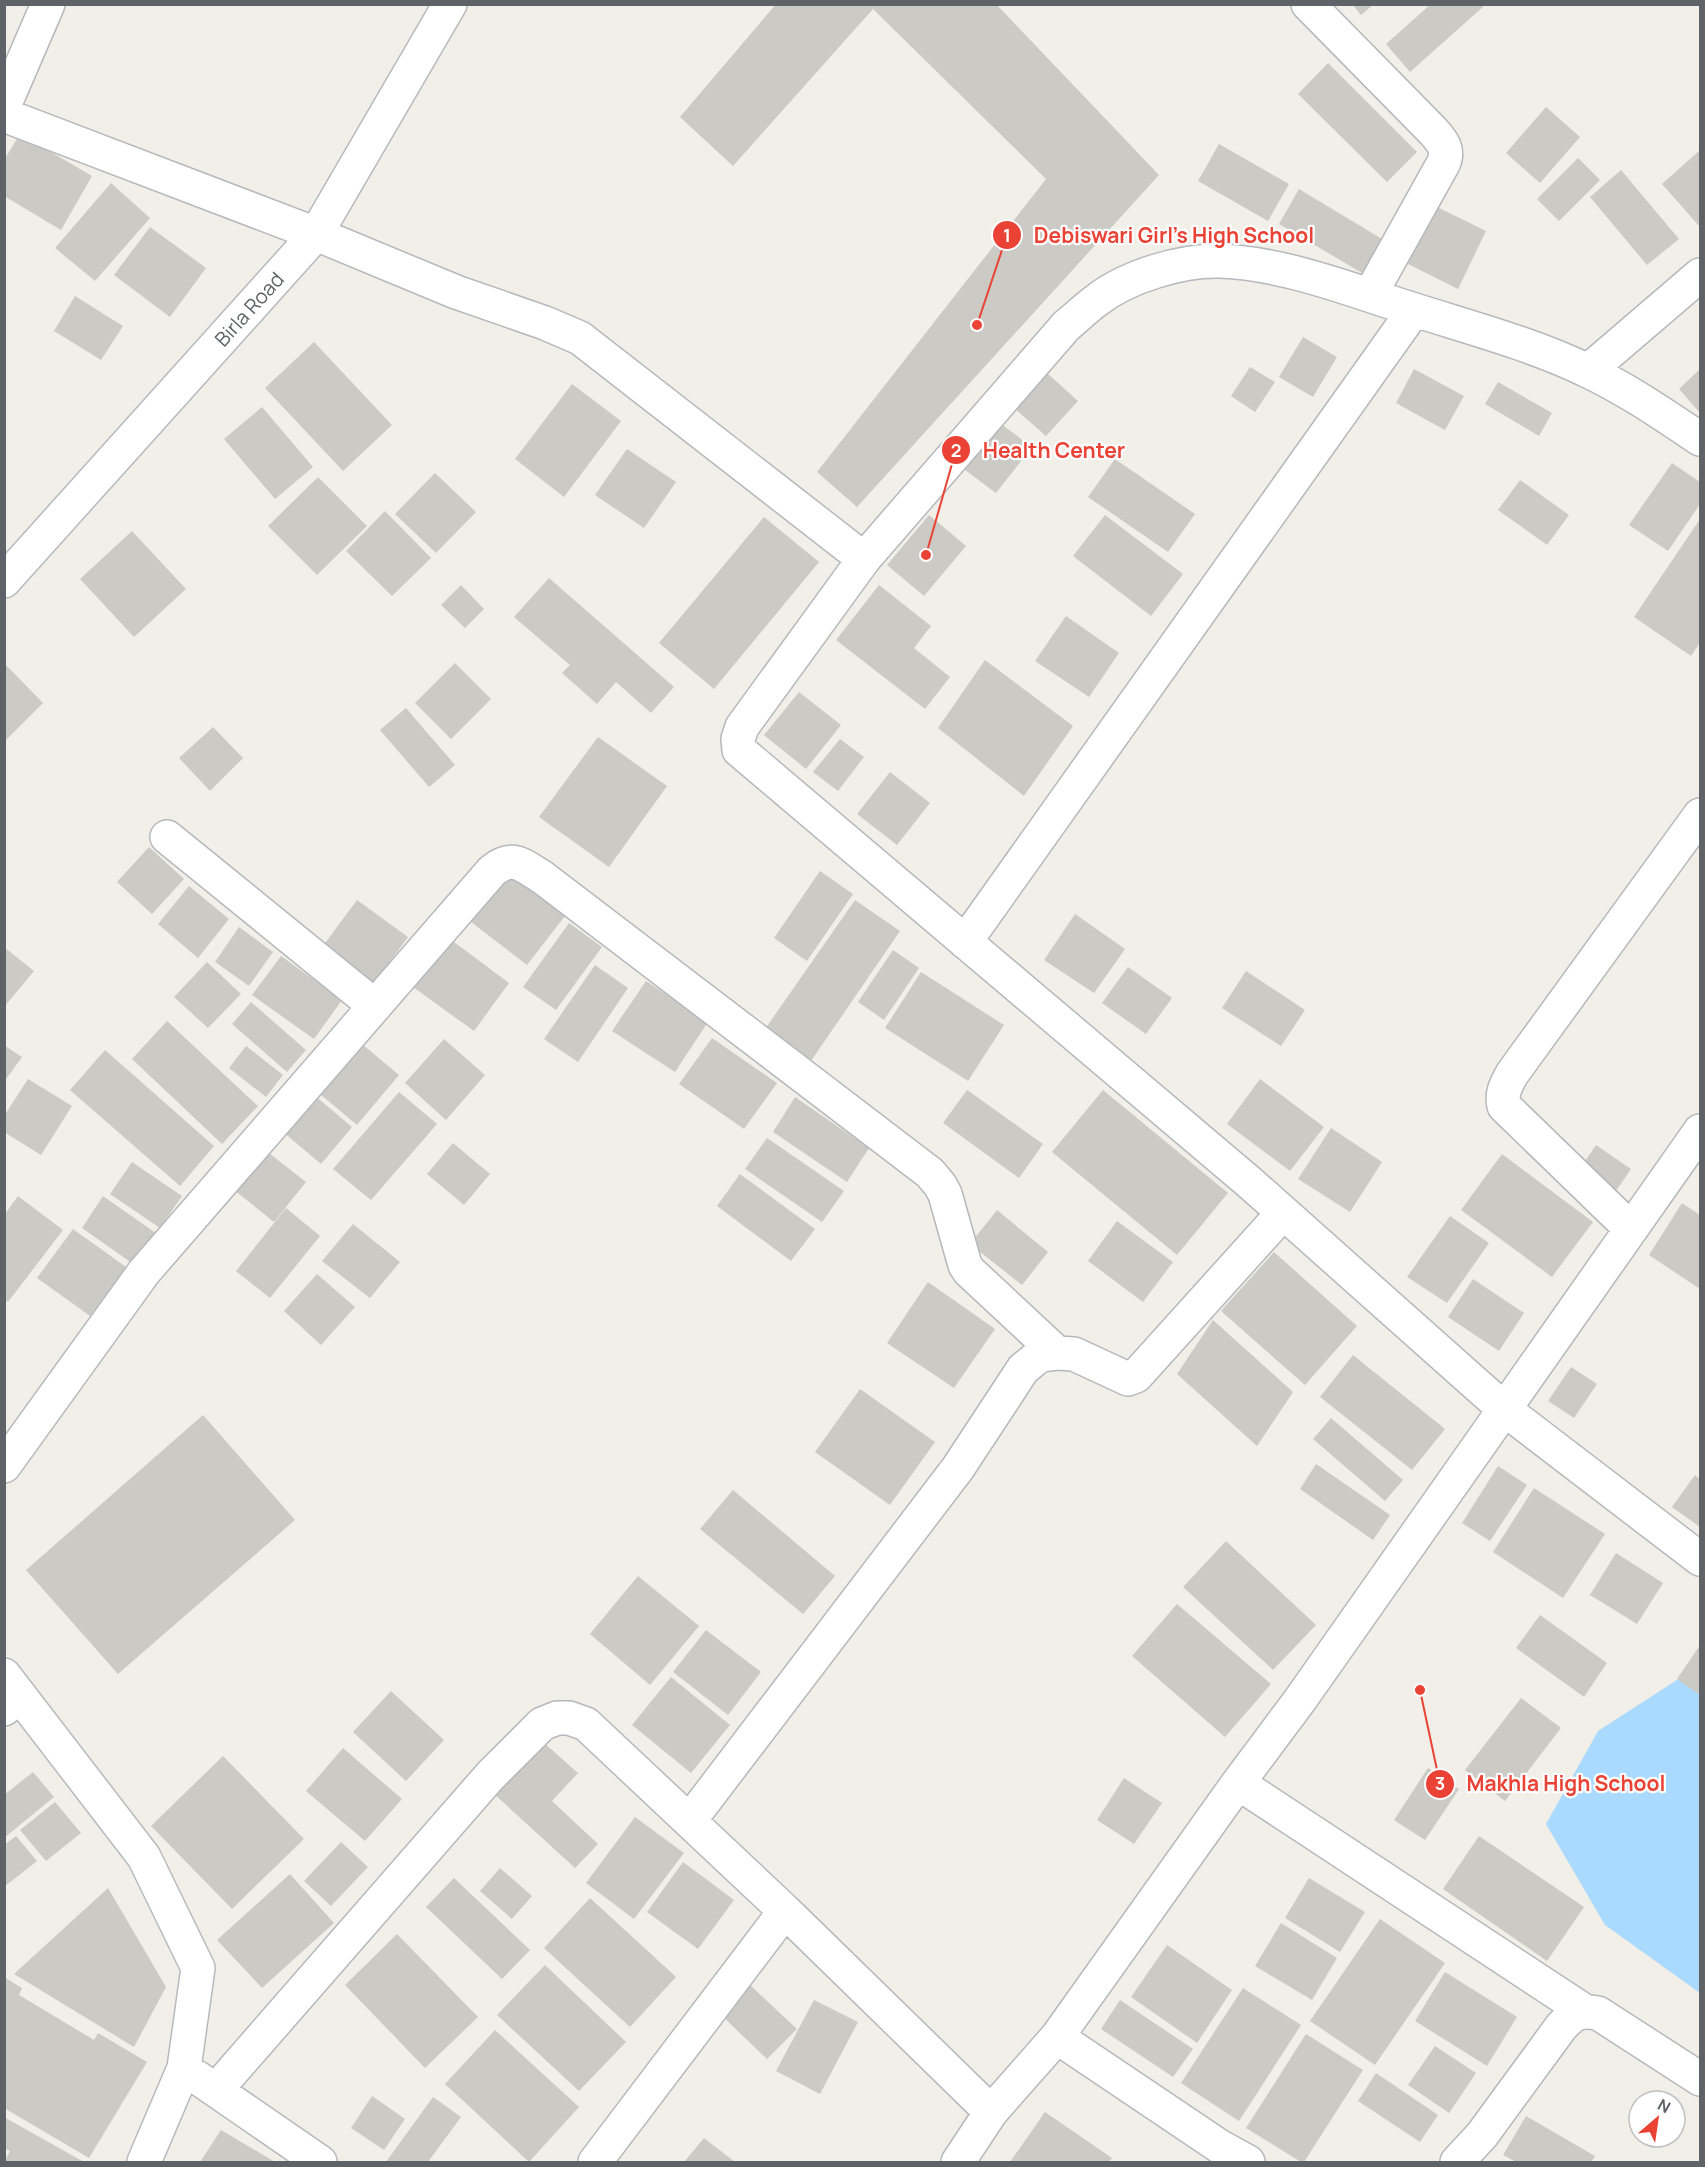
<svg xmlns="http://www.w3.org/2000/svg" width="1705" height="2167" viewBox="0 0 1705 2167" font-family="Manrope,sans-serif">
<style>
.water{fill:#aadaff}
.building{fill:#cccac5}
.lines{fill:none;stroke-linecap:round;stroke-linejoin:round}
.street-casing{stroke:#b5b8bc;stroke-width:36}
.secondary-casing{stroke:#b6babf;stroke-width:36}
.street{stroke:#fff;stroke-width:33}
.secondary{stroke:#fff;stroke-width:33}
.labels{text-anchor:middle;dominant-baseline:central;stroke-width:4.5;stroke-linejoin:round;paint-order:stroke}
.street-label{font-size:20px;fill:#5f6368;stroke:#fff}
.leader{fill:none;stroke:#ea4335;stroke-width:2}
.callout-dot{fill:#ea4335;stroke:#fff;stroke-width:2}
.mark-label{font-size:18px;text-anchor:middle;font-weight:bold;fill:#fff}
.callout-label{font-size:21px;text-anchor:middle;font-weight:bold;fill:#ea4335;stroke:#fff;stroke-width:4.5;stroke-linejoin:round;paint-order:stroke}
</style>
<rect width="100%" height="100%" fill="#f1efe8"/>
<path class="water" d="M1680,1678L1700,1689V1993L1605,1925L1546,1824L1598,1731Z"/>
<path class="building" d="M776,4H996L1159,175L857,507L817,472L1046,179L873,9L733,166L680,117Z
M1352,4H1374L1361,15Z
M1431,4H1483L1484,6L1410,72L1386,44Z
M1328,63L1417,152L1387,182L1298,94Z
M1546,107L1580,137L1540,183L1506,153Z
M20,134L92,176L61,230L4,196V160Z
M1219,144L1289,184L1268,221L1198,181Z
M1699,151L1700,153V227L1662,184Z
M1578,158L1600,180L1559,221L1537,199Z
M1621,170L1679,239L1647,265L1590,197Z
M111,183L150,218L95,281L55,248Z
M1299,189L1382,239L1362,273L1279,224Z
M1431,204L1486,231L1458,289L1402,261Z
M150,227L206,268L170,317L114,275Z
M75,296L123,326L101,360L54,331Z
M1303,337L1337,357L1313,397L1279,377Z
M314,342L392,425L343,471L265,388Z
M1250,367L1275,382L1255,412L1231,396Z
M1414,369L1464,396L1445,430L1396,403Z
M1700,369V413L1679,389Z
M1047,373L1078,401L1046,436L1015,409Z
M1498,382L1552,413L1539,436L1485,404Z
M572,384L621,421L564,497L515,459Z
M262,407L313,467L275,499L224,439Z
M1001,424L1032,447L996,493L965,470Z
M627,449L676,482L644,528L595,495Z
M1115,459L1195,514L1168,552L1088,497Z
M1672,463L1700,482V504L1668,551L1629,525Z
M435,473L476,512L436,553L395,514Z
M318,477L367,526L317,575L268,526Z
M1520,480L1569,515L1547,545L1498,510Z
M385,511L431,558L392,596L346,551Z
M929,515L966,546L924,596L887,565Z
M1105,515L1183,574L1151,616L1073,556Z
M764,517L819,562L714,689L659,643Z
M1700,519V643L1691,656L1634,617Z
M132,531L186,589L134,637L80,579Z
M549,578L674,687L651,713L616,682L597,704L562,673L570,665L514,617Z
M461,585L484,609L465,628L441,605Z
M879,585L931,626L914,648L950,677L925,709L836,640Z
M1066,616L1119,653L1089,697L1035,661Z
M985,660L1073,726L1024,796L938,728Z
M455,663L491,699L451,739L415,703Z
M5,664L43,703L5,741Z
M799,692L841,725L806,769L764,735Z
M406,708L455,765L429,787L380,730Z
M213,727L243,758L210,791L179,758Z
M598,737L667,786L609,867L539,817Z
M840,739L864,757L838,791L813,772Z
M890,772L930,803L897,845L857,814Z
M149,847L184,879L152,914L117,882Z
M501,867L565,916L527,965L462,915Z
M820,871L853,894L807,961L774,938Z
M189,886L229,919L198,958L158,924Z
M357,900L408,937L371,987L320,950Z
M855,900L900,931L811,1061L765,1029Z
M1075,914L1125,949L1094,993L1044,960Z
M569,923L602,947L556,1010L523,987Z
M239,927L273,952L249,986L215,962Z
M442,933L509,983L474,1031L406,982Z
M4,947L34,971L4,1007Z
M893,950L919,968L884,1020L858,1002Z
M281,956L342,1000L314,1039L252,995Z
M207,962L241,994L208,1028L174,997Z
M595,965L628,988L578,1062L544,1039Z
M1128,967L1172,998L1146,1034L1102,1003Z
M1246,971L1305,1010L1281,1046L1222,1008Z
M921,972L1004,1025L968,1081L885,1028Z
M646,981L708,1022L675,1072L612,1031Z
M251,1002L306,1050L287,1072L232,1024Z
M167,1021L258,1106L222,1144L132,1059Z
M712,1038L777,1083L744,1129L679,1084Z
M356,1039L399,1075L357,1125L314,1089Z
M444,1039L485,1075L446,1120L405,1083Z
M4,1045L22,1057L4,1082Z
M246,1046L283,1075L266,1097L229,1068Z
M105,1050L214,1146L180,1186L70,1090Z
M28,1079L72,1106L41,1155L4,1132V1116Z
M1260,1079L1324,1127L1290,1171L1227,1124Z
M307,1089L352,1127L321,1164L276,1126Z
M967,1090L1043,1144L1019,1178L943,1123Z
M1103,1090L1228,1193L1177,1255L1052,1152Z
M399,1092L437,1124L371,1200L333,1169Z
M795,1097L869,1148L847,1182L773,1132Z
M1331,1128L1382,1162L1350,1212L1298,1179Z
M767,1138L844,1191L822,1222L745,1169Z
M453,1143L490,1174L464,1205L427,1174Z
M1596,1145L1631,1169L1611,1198L1576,1174Z
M260,1146L306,1182L274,1222L229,1186Z
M1502,1154L1593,1222L1552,1277L1461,1210Z
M132,1162L182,1196L160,1228L110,1194Z
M740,1174L815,1229L791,1261L717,1206Z
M18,1196L63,1230L8,1302L5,1299V1214Z
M103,1196L157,1234L136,1266L82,1228Z
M1682,1203L1700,1215V1289L1649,1255Z
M286,1208L320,1236L270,1298L236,1271Z
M997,1210L1048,1252L1022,1285L970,1244Z
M1450,1216L1489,1243L1447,1303L1407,1277Z
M1117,1221L1173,1262L1143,1302L1088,1261Z
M353,1224L400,1262L370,1298L322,1261Z
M73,1229L126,1267L90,1316L37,1278Z
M1274,1252L1357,1326L1305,1385L1221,1311Z
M317,1274L355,1307L321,1345L284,1311Z
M1473,1279L1524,1313L1499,1351L1448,1317Z
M928,1282L995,1329L954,1388L887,1343Z
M1213,1320L1293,1392L1257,1446L1177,1374Z
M1353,1355L1445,1429L1412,1470L1320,1397Z
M1571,1367L1597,1384L1574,1418L1548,1401Z
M860,1389L935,1442L890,1505L815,1452Z
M203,1415L295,1520L118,1674L26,1570Z
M1331,1418L1403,1480L1385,1501L1313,1439Z
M1316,1464L1390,1515L1373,1540L1300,1489Z
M1498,1466L1527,1485L1490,1541L1462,1523Z
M1695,1475L1700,1479V1527L1672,1507Z
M1534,1488L1605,1534L1563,1598L1493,1552Z
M733,1490L835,1576L803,1614L700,1529Z
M1226,1541L1316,1625L1273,1670L1183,1587Z
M1616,1553L1663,1583L1637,1624L1590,1595Z
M638,1576L699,1626L650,1685L590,1634Z
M1177,1604L1271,1684L1225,1737L1132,1656Z
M1540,1615L1607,1663L1584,1697L1516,1648Z
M706,1630L761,1672L728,1715L673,1672Z
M1700,1645V1695L1677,1679Z
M671,1677L730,1725L691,1773L632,1725Z
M391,1691L444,1740L406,1781L353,1732Z
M1521,1698L1561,1728L1505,1801L1465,1770Z
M543,1742L578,1773L552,1801L598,1844L575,1868L494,1794Z
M343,1748L402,1799L365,1841L306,1791Z
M223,1756L304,1839L232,1909L151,1826Z
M1428,1768L1459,1789L1425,1840L1394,1820Z
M33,1772L54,1797L4,1838V1795Z
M1124,1778L1162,1803L1134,1844L1097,1820Z
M55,1802L81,1833L46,1861L20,1830Z
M635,1817L684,1853L634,1919L586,1883Z
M16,1836L37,1861L4,1887V1845Z
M1479,1836L1584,1907L1547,1961L1443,1889Z
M341,1842L368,1867L331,1906L304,1881Z
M683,1862L734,1900L698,1949L647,1912Z
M500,1868L532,1896L512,1919L480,1891Z
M290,1874L334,1923L262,1988L217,1940Z
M454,1878L530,1950L502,1979L426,1907Z
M1309,1878L1365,1912L1340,1952L1285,1918Z
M108,1888L166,1987L134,2047L14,1974Z
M590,1898L676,1977L630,2027L544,1948Z
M1380,1919L1445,1963L1375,2065L1310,2021Z
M1281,1923L1337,1958L1312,2000L1255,1966Z
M397,1934L478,2017L425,2068L345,1985Z
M1167,1945L1232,1990L1197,2043L1131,1997Z
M545,1965L626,2042L579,2091L497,2015Z
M1445,1972L1517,2017L1487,2066L1415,2021Z
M4,1977L22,1988L19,1995L94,2040L98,2033L147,2062L89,2158L4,2108Z
M750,1985L797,2029L767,2059L721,2015Z
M1243,1988L1301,2025L1239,2121L1181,2083Z
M814,2000L858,2022L820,2094L776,2071Z
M1120,2000L1193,2049L1173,2077L1101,2029Z
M495,2030L579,2107L529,2162L445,2084Z
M1306,2034L1363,2070L1304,2162H1301L1246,2128Z
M1435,2046L1476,2073L1449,2113L1408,2085Z
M1376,2073L1438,2115L1420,2142L1358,2101Z
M372,2096L405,2119L384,2150L351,2128Z
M433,2097L461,2117L428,2162H386Z
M1045,2112L1112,2158L1109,2162H1010Z
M1526,2116L1595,2156L1591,2162H1516L1503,2155Z
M4,2117L84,2162H4L10,2151L4,2148Z
M221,2130L275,2162H200Z
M704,2138L735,2162H684Z"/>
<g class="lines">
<g class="street-casing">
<path id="street" d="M1308,4L1433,131C1442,141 1450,150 1443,164L1370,295
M4,106L48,4
M4,115L316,234L456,292L545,323L580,338L864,559
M1588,371L1700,275
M1700,439C1664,415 1628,390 1588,371C1528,342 1460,325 1396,304C1341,286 1279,263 1220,261C1182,260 1128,276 1097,300C1086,308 1076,318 1066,326L864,559L742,727L738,739L739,750L1249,1182L1504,1409L1700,1559
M167,837L375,1006
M965,942L1414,310
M1631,1229L1504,1106C1501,1093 1506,1085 1512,1074L1700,815
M4,1466L144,1272L492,871C513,854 522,865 542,877L930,1173L940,1185L945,1194L965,1265L969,1271L1057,1353
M4,1709L20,1696
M1238,1783L1583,2010
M690,1820L958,1468L1023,1369L1040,1355L1057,1353L1074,1354L1128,1379L1136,1376L1283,1213
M1057,2037L1219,2146L1248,2162
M198,2078L320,2162
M216,2090L490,1776L542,1724L557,1718H569L586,1724L785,1911
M595,2162L785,1911L991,2112
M958,2162L991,2112L1057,2037L1238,1783L1300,1700L1700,1131
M1457,2162L1482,2135L1561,2027C1574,2013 1579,2010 1598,2013L1700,2079"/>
</g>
<g class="secondary-casing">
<path id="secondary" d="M4,581L316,234L450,4
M4,1675L144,1857L198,1968L184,2068L144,2162"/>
</g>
<use href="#street" class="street"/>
<use href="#secondary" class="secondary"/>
</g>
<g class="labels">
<g class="street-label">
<text transform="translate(249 309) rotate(-48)">Birla Road</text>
</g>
</g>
<path class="leader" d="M977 325L1007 235M926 555L956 450M1420 1690L1440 1784"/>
<g class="callout-dot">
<circle cx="977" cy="325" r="6"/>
<circle cx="926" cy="555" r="6"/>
<circle cx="1420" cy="1690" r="6"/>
<circle cx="1007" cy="235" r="15"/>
<circle cx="956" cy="450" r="15"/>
<circle cx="1440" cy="1784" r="15"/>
</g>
<g class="mark-label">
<text x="1007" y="242">1</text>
<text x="956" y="457">2</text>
<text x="1440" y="1790">3</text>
</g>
<g class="callout-label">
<text x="1174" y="243">Debiswari Girl's High School</text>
<text x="1054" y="458">Health Center</text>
<text x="1566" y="1791">Makhla High School</text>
</g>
<rect width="1705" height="2167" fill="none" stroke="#5f6368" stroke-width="12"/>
<g transform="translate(1657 2119) rotate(29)"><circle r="28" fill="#ffffff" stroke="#bfc1c3" stroke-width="1.5"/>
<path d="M0-4.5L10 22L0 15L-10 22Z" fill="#ea4335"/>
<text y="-9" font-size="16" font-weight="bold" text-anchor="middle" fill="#5f6368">N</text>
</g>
</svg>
